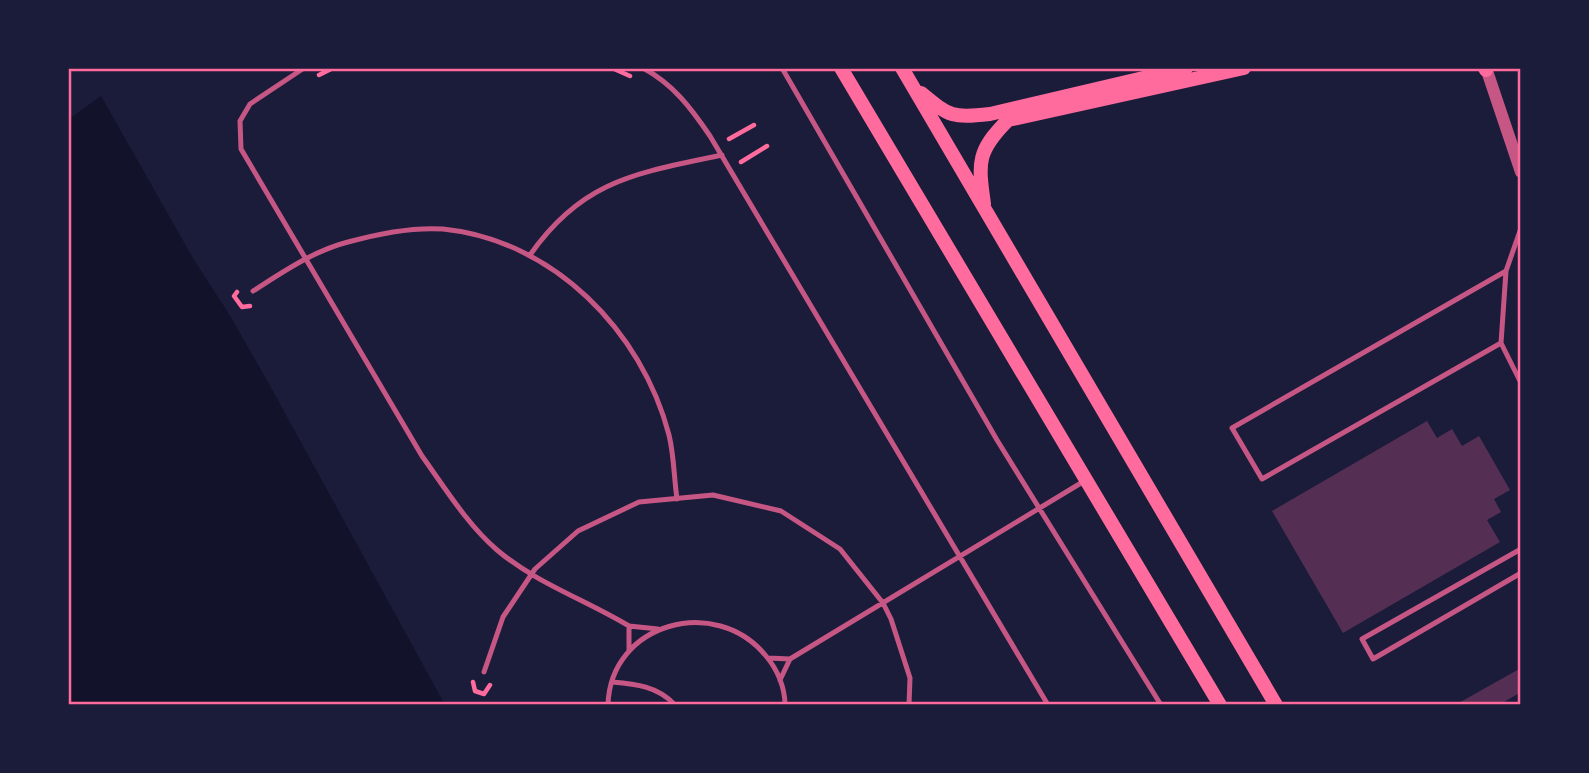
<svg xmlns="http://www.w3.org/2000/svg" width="1589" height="773" viewBox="0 0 1589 773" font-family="Arial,sans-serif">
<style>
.water{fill:#12122b}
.building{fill:#542f53}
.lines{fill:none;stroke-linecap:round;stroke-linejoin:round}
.path{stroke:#ff6b9d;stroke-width:4.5}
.service{stroke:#c65784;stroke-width:5}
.tertiary{stroke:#c65784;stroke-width:12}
.secondary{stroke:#ff6b9d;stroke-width:14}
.neatline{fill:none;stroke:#ff6b9d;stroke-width:2.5}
</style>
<rect width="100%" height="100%" fill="#1b1b3a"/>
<path class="water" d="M101,96L194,260L229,314L269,384L445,705H68V120Z"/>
<path class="building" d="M1427,421L1437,438L1452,429L1462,446L1479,436L1510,490L1494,499L1501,512L1487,520L1500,542L1343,633L1272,511Z
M1521,668V692L1499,705H1455Z"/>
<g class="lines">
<path class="path" d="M612,68L630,76
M319,75L333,68
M729,139L754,125
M741,162L767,146
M237,292L234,296L242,307L250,306
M473,682L475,691L484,694L490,685"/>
<path class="service" d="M304,68L250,104L240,121L241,149L422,456C445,488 467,524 497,550C536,583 586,600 629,626
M643,68C673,84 691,108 710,136L1048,705
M782,68L997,440L1161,705
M530,255C583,179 638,173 722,155
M1506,271L1501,343L1521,383
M253,291C283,272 313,251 348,242C377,234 413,227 443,229C553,240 642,331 669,435C674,455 674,478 677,499
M1501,343L1262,479L1232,428L1506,271L1521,228
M1521,549L1362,639L1373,659L1521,573
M629,650V626L658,629
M768,658L790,659
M484,672L503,617L535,569L578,531L639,502L713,495L781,511L840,549L883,603L891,619L910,678L909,705
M780,680L790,659L1086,480
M612,682C635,684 658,686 675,705
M608,705C610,623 716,594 766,656C777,669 785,687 785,705"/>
<path class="tertiary" d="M1486,68L1521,172"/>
<path class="secondary" d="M841,68L1220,705
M902,68L1276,705
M1485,68L1486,70
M921,93C950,117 952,118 990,114L1186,68
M984,204C978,162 977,151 1008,120L1244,68"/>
</g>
<rect width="1589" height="773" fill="none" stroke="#1b1b3a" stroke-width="140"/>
<rect x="70" y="70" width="1449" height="633" class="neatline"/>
</svg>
